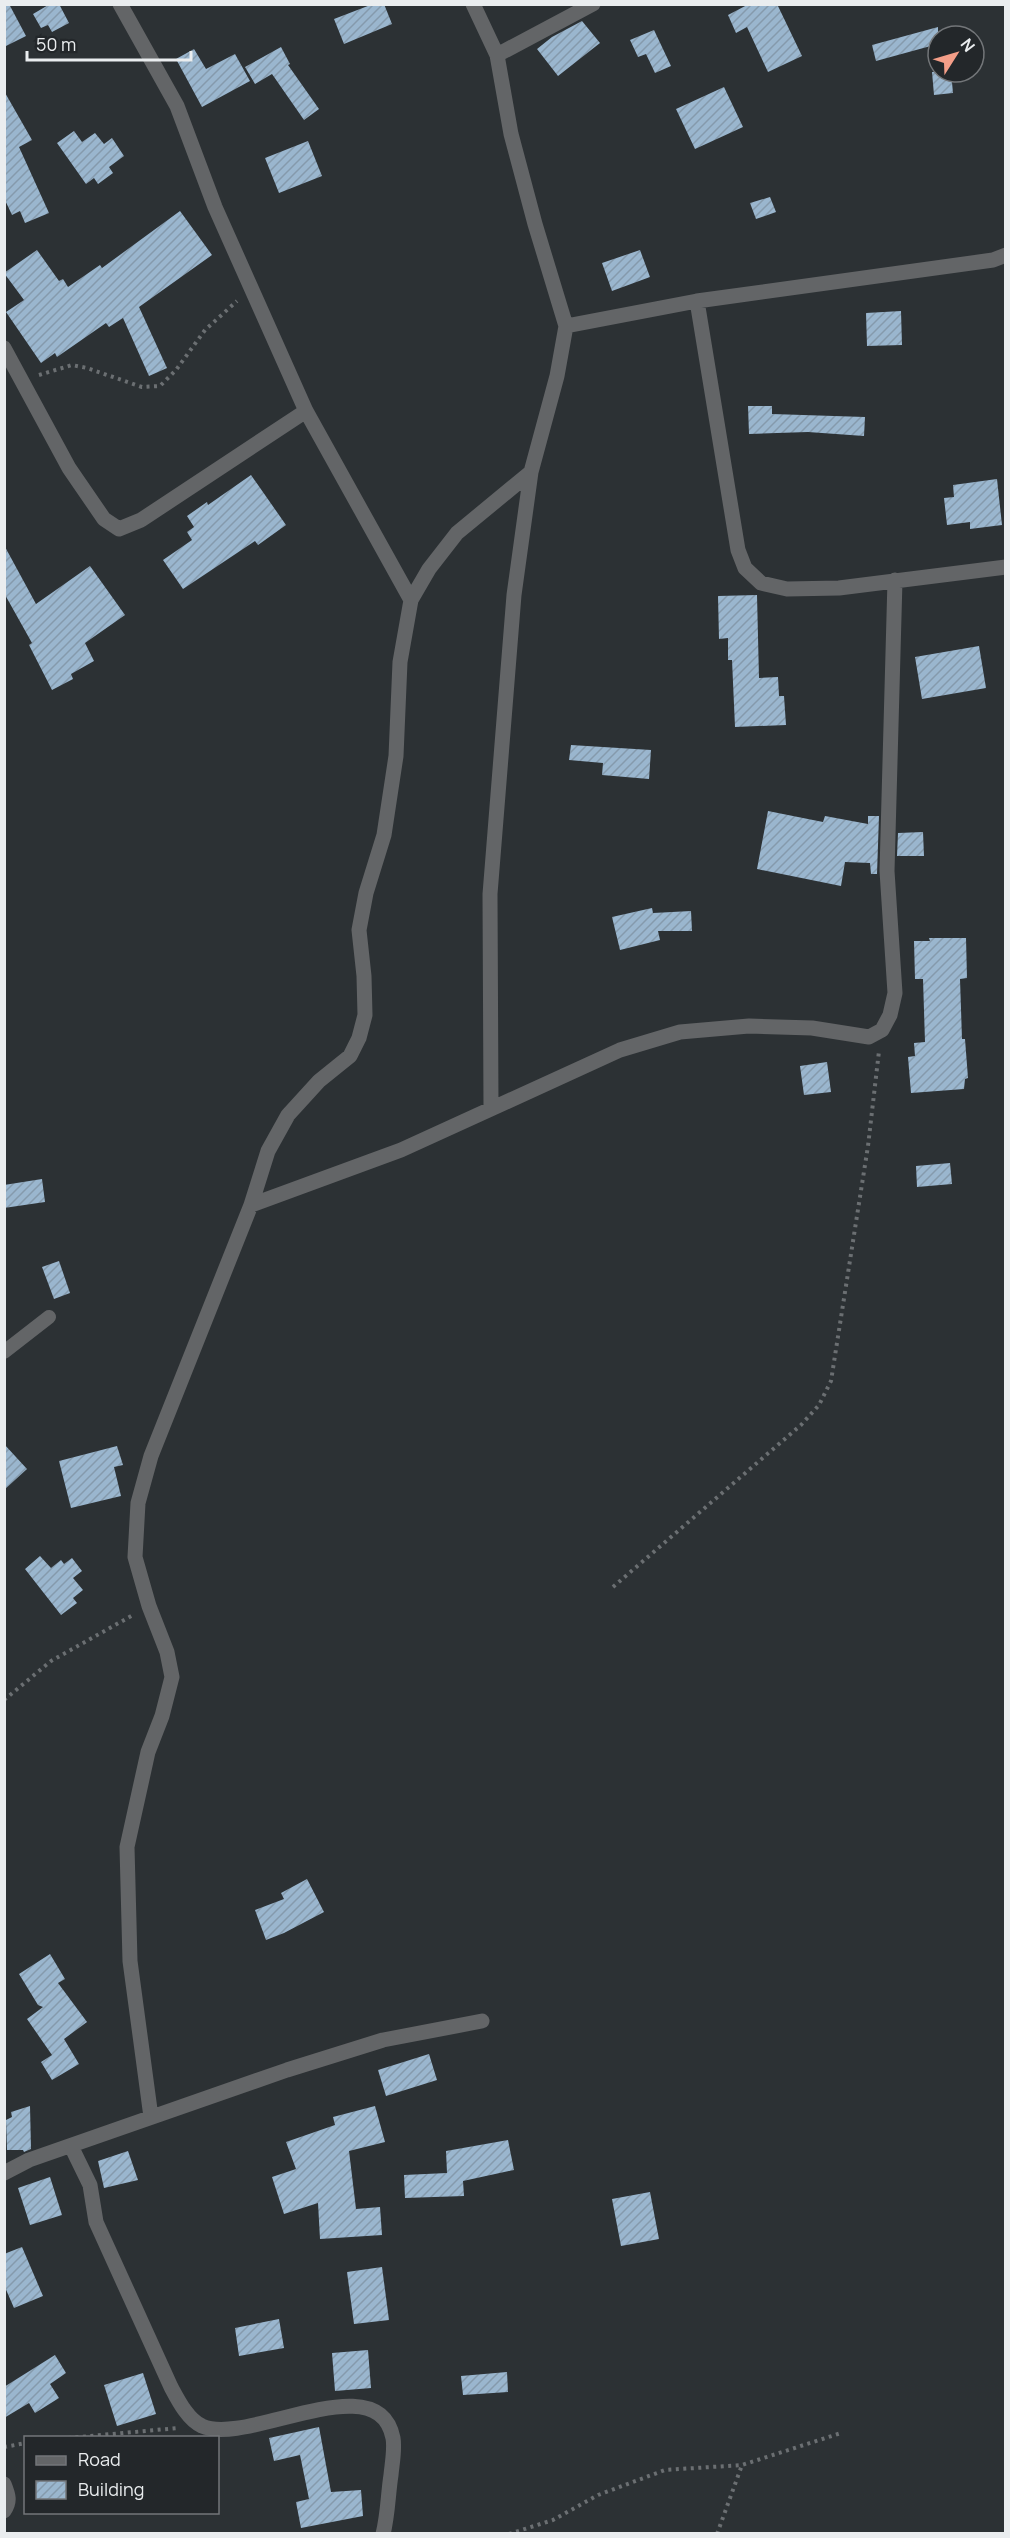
<svg xmlns="http://www.w3.org/2000/svg" width="1010" height="2538" viewBox="0 0 1010 2538" font-family="Manrope,sans-serif">
<style>
.building{fill:url(#building-hatch)}
.lines{fill:none;stroke-linecap:round;stroke-linejoin:round}
.path{stroke:#6b6f72;stroke-width:4;stroke-dasharray:3 4.5;stroke-linecap:butt}
.lane{stroke:#636567;stroke-width:14}
.street{stroke:#636567;stroke-width:15}
</style>
<defs>
<pattern id="building-hatch" width="6" height="6" patternUnits="userSpaceOnUse" patternTransform="scale(1.5)"><rect width="6" height="6" fill="#9ab6ce"/><path d="M-1 1l2-2M0 6l6-6M5 7l2-2" fill="none" stroke="#859aac"/></pattern>
</defs>
<rect width="100%" height="100%" fill="#2c3134"/>
<path class="building" d="M4,4H9L26,36L4,47Z
M50,4H59L69,23L52,32L48,25L41,28L33,14Z
M373,4H384L392,24L344,44L334,19Z
M749,4H777L802,56L768,72L747,27L736,33L728,15Z
M582,21L600,43L558,76L537,49L552,37Z
M938,27V44L876,61L872,45Z
M654,30L671,66L655,73L646,54L638,57L630,40Z
M281,47L290,64L288,65L319,109L304,120L272,74L255,84L245,67Z
M194,49L206,69L235,54L250,81L202,107L176,59Z
M932,72H951L953,93L934,95Z
M724,87L743,127L695,149L676,109Z
M4,91L32,140L19,147L49,213L25,223L20,211L12,215L4,198Z
M74,131L82,142L95,133L104,144L112,138L124,156L109,167L113,173L98,184L94,178L86,184L57,143Z
M308,141L322,176L279,193L265,158Z
M770,197L776,212L756,219L750,203Z
M180,211L212,255L139,307L167,368L149,376L123,318L109,327L106,323L57,357L55,353L41,363L6,312L24,300L4,273L37,250L59,281L63,279L68,287L100,265L102,268Z
M640,250L650,277L612,291L602,263Z
M901,311L902,345L867,346L866,313Z
M748,406H772V414L865,417L864,436L808,432L749,434Z
M251,475L286,525L258,545L255,541L183,589L163,560L192,540L187,532L194,527L187,516L207,502L208,505Z
M997,479L1002,525L970,529V522L947,525L944,498L954,497L953,485Z
M4,545L36,604L90,566L125,615L85,643L94,661L71,674L73,679L52,690L29,645L32,643L4,593Z
M757,595L759,678L778,677L779,696H784L786,725L735,727L732,660H728V638L719,639L718,596Z
M979,646L986,688L922,699L915,657Z
M571,745L651,750L649,779L602,775L603,763L569,760Z
M768,811L823,822L825,816L868,824V816H879L877,874H871L870,863L845,862L841,886L757,869Z
M923,832L924,856H897L898,833Z
M652,908L653,913L691,911L692,931H658L660,940L620,950L612,917Z
M929,938H966L967,978L960,979L962,1039H965L968,1078L965,1079L964,1089L911,1093L908,1057L915,1056L914,1043L925,1042L923,979H915L914,941H930Z
M827,1062L831,1092L804,1095L800,1066Z
M950,1163L952,1184L917,1187L916,1166Z
M42,1179L45,1202L4,1208V1185Z
M59,1261L70,1293L54,1299L42,1267Z
M4,1444L27,1469L4,1490Z
M117,1446L123,1465L114,1467L121,1496L71,1508L59,1461Z
M40,1556L51,1568L61,1560L64,1564L72,1558L82,1571L73,1578L83,1590L73,1598L77,1603L61,1615L25,1569Z
M307,1879L324,1912L284,1933L266,1940L255,1910L284,1899L281,1893Z
M50,1954L65,1979L58,1983L87,2022L64,2039L79,2064L52,2080L41,2062L52,2055L27,2019L43,2007L38,2005L19,1974Z
M429,2054L437,2080L386,2096L378,2070Z
M30,2106L31,2149L24,2152L23,2150H7L6,2120L12,2117L11,2112Z
M375,2106L385,2142L349,2151L356,2209L380,2207L382,2235L320,2239L318,2203L284,2214L272,2177L296,2169L286,2142L335,2125L333,2117Z
M508,2140L514,2170L463,2181L464,2196L405,2198L404,2175L447,2173L446,2151Z
M128,2151L138,2180L104,2188L98,2161Z
M50,2177L62,2215L30,2225L18,2188Z
M650,2192L659,2239L621,2246L612,2199Z
M22,2247L43,2296L14,2308L4,2285V2254Z
M382,2267L389,2320L354,2324L347,2272Z
M279,2319L284,2348L239,2356L235,2328Z
M368,2350L371,2388L335,2391L332,2353Z
M55,2355L66,2373L50,2384L59,2398L35,2413L29,2403L4,2418V2387Z
M507,2372L508,2392L463,2395L461,2376Z
M143,2373L156,2414L117,2426L104,2385Z
M319,2427L331,2492L361,2490L363,2516L301,2528L296,2502L309,2499L300,2455L274,2461L269,2438Z"/>
<g class="lines">
<path class="path" d="M39,375L72,365L87,368L142,387L160,386L176,370L205,330L237,301
M613,1587L801,1425L819,1405L831,1381L868,1146L879,1051
M4,1700L51,1661L133,1615
M68,2438L178,2428
M4,2447L26,2443
M509,2534L553,2520L598,2495L665,2470L742,2465L841,2433
M717,2534L742,2465"/>
<path class="lane" d="M4,1352L49,1317"/>
<path class="street" d="M120,4L177,106L215,207L306,411L411,600
M473,4L497,55L511,134L535,224L566,326L557,376L531,472L514,595L490,894L491,1107
M497,55L593,4
M697,301L738,550L745,568L761,583L787,589L839,588L1006,567
M566,326L697,301L993,260L1006,255
M4,348L69,468L104,519L119,529L141,520L306,411
M251,1205L401,1150L620,1050L680,1032L749,1026L812,1028L869,1037L882,1030L890,1015L895,993L887,871L895,580
M151,2117L130,1961L127,1847L148,1752L162,1716L172,1677L167,1652L149,1606L135,1557L138,1503L151,1456L251,1205L268,1151L288,1115L319,1081L350,1056L359,1038L365,1015L364,976L359,930L366,893L384,835L396,756L400,662L411,600L429,569L457,533L531,472
M71,2146L90,2185L96,2222L171,2387C178,2400 188,2420 202,2426C247,2447 378,2363 393,2438C395,2449 392,2464 391,2475C388,2494 388,2514 383,2534
M4,2173L29,2160L287,2070L383,2040L482,2021
M4,2484C8,2494 11,2501 4,2511"/>
</g>
<rect width="1010" height="2538" fill="none" stroke="#eaedef" stroke-width="12"/>
<rect x="24" y="2436" width="195" height="78" fill="#23272a" stroke="#737679" stroke-width="1.5"/>
<rect x="36" y="2456" width="30" height="9" fill="#636567" stroke="#737679" stroke-width="1.5"/>
<text x="78" y="2466" font-size="18" fill="#eaedef">Road</text>
<rect x="36" y="2481" width="30" height="18" fill="url(#building-hatch)" stroke="#737679" stroke-width="1.5"/>
<text x="78" y="2496" font-size="18" fill="#eaedef">Building</text>
<g transform="translate(956 54) rotate(53)"><circle r="28" fill="#23272a" stroke="#737679" stroke-width="1.5"/>
<path d="M0-4.5L10 22L0 15L-10 22Z" fill="#f49e88"/>
<text y="-9" font-size="16" font-weight="bold" text-anchor="middle" fill="#eaedef">N</text>
</g>
<path d="M27 51v9h164v-9" fill="none" stroke="#eaedef" stroke-width="3"/>
<text x="36" y="51" font-size="18" fill="#eaedef" stroke="#23272a" stroke-width="4.5" paint-order="stroke">50 m</text>
</svg>
